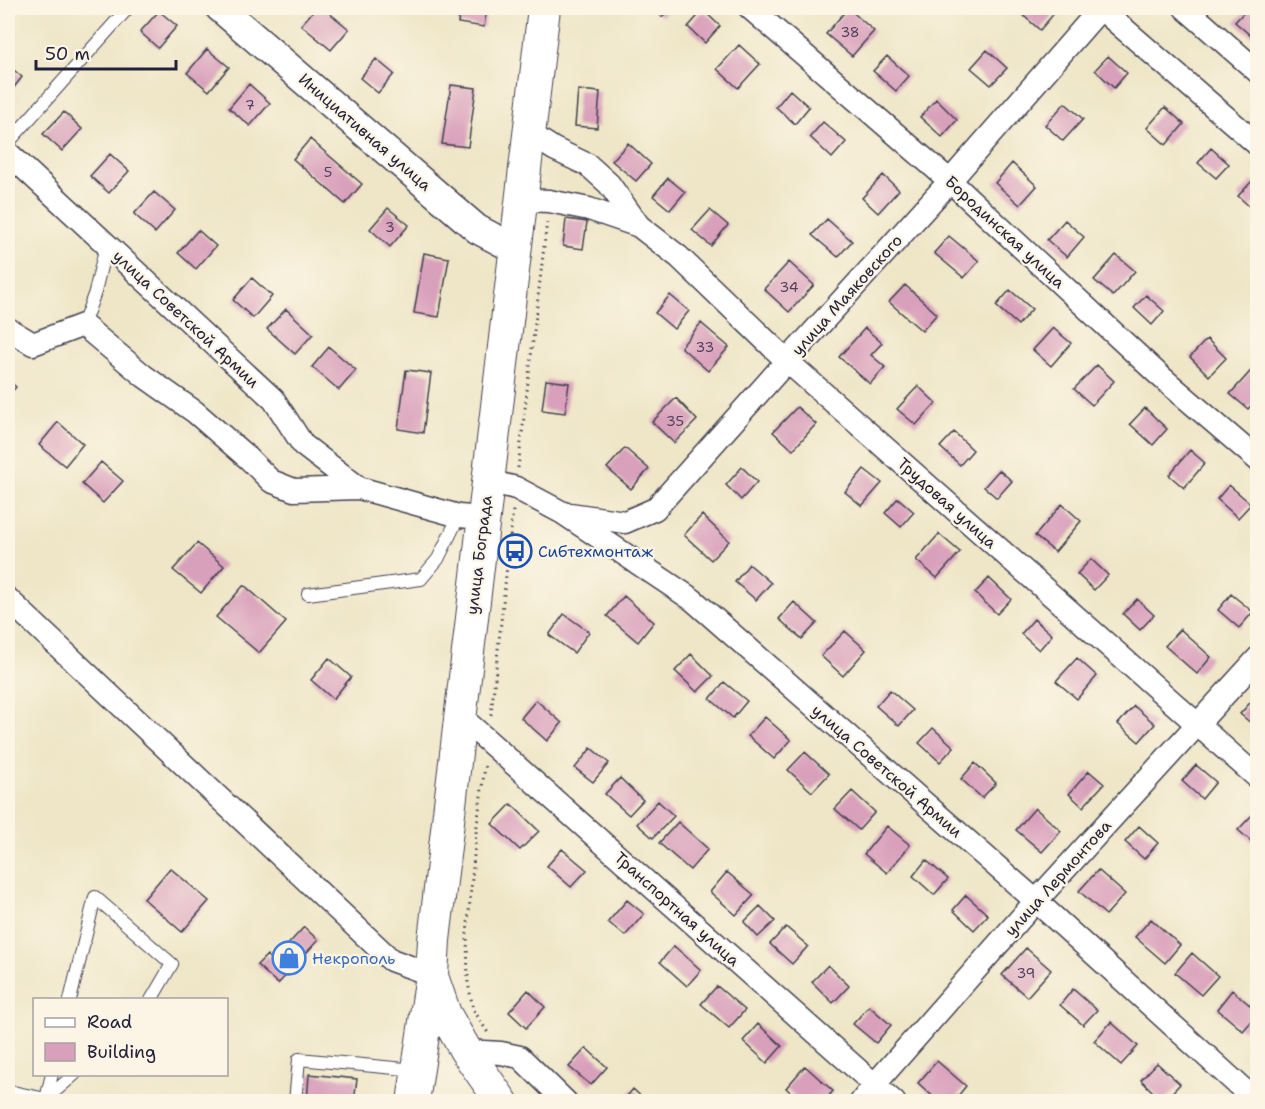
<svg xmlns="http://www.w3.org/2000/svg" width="1265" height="1109" viewBox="0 0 1265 1109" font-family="'Shantell Sans',sans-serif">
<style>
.building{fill:#d9a0bb}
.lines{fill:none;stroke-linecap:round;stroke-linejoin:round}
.service-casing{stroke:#413f50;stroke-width:14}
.minor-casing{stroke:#413f50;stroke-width:25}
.tertiary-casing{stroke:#413f50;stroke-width:31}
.secondary-casing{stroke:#413f50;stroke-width:34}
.path{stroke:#413f50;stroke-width:3;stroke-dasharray:1.5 4.5;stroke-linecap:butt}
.service{stroke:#fff;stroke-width:12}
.minor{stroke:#fff;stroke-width:22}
.tertiary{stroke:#fff;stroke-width:28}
.secondary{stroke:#fff;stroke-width:32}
.labels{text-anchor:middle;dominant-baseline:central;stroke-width:4.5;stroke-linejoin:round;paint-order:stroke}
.number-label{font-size:14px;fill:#50425b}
.street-label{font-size:16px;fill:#22223b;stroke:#fcf5e5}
.transit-label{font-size:16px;fill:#164399;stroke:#fcf5e5;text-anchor:start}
.shop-label{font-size:16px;fill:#366cbe;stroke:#fcf5e5;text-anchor:start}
</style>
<rect width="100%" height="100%" fill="#fcf5e5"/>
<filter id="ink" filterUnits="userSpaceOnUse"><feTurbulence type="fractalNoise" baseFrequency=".0167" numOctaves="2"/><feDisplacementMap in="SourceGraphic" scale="12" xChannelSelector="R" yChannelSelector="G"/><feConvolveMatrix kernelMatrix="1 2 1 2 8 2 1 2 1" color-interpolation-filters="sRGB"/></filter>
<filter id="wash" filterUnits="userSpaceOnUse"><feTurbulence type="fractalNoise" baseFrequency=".008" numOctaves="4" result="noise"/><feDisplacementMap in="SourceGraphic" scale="24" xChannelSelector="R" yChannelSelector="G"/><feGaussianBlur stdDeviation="1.35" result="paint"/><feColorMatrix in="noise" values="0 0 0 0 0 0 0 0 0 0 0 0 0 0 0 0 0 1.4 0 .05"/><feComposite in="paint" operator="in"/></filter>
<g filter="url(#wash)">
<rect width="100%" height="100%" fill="#efe6c8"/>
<g id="blocks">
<path class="building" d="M316,8H323L349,29L331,50L301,25Z
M461,8H487L484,27L458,23Z
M652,8H670L662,17Z
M848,8L874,31L852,56L826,34Z
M1022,8H1054L1057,10L1040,30L1018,11Z
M1248,8H1253L1258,11V42L1235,22Z
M703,10L720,26L705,43L688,27Z
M159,11L177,26L158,48L140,32Z
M739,45L760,64L738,88L717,69Z
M207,49L229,67L209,91L187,73Z
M987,50L1007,68L991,85L971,68Z
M887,56L909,76L896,91L873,71Z
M1108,56L1127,73L1114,88L1095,70Z
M376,59L394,74L378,93L360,78Z
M8,65L22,77L8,95Z
M249,84L270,103L250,126L229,108Z
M451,85L476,88L468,147L442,144Z
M578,90L600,92L597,128L575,126Z
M790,90L809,107L795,124L776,107Z
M936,99L957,120L942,137L920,117Z
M1065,103L1083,119L1063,141L1045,125Z
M1165,107L1184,124L1166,145L1147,128Z
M64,112L82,129L62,151L43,134Z
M823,122L846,142L832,158L810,137Z
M310,139L362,184L345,204L293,159Z
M628,143L651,164L636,181L612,161Z
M1211,148L1229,164L1216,178L1198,163Z
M110,154L129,171L109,193L90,176Z
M1012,163L1037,186L1020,205L995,183Z
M883,175L899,190L878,213L862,198Z
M668,178L685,192L670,210L653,196Z
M1252,181L1258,186V200L1251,208L1238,196Z
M154,192L175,210L155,233L134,214Z
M388,208L409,225L390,247L370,229Z
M710,210L728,225L711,246L692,230Z
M566,219L587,222L583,249L563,246Z
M827,219L852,241L838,257L812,235Z
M1065,220L1084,237L1067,257L1047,240Z
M198,230L216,246L196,269L178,253Z
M949,236L979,261L964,278L934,253Z
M424,253L449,258L439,317L414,313Z
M1116,255L1135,271L1113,296L1094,280Z
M789,262L814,285L789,312L764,289Z
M252,278L272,296L253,318L233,300Z
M905,285L937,314L922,331L889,302Z
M1010,290L1032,309L1018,325L996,306Z
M670,295L689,311L674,329L655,313Z
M1146,295L1164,311L1152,325L1134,308Z
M286,309L313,334L295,354L267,329Z
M701,323L729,347L708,371L681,347Z
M865,328L882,343L871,355L885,367L870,384L839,357Z
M1053,328L1071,343L1051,366L1033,350Z
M1207,339L1226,358L1209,376L1190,357Z
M329,347L356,370L339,390L312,367Z
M1258,363V398L1248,409L1230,394Z
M1097,365L1114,381L1092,405L1074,389Z
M406,370L431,373L423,433L398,429Z
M8,380L16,387L8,396Z
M546,380L569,383L565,413L542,410Z
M918,386L936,403L916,425L897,409Z
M676,398L697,420L674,443L652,422Z
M797,407L816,424L793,450L773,432Z
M1145,408L1167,429L1153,445L1130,424Z
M58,422L83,444L65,466L39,445Z
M954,432L973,450L960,465L940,447Z
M625,448L649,469L631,489L607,468Z
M1190,450L1205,463L1184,488L1169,475Z
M101,462L123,481L103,503L82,484Z
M742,467L757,482L741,500L726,485Z
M864,469L882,483L862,506L845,492Z
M999,470L1012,481L997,498L984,487Z
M1229,485L1251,504L1238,518L1217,499Z
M898,498L914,512L901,527L885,513Z
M1062,504L1081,521L1055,552L1035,536Z
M702,515L729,541L711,560L684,535Z
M939,534L960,552L937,578L916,560Z
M197,543L224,566L201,593L173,570Z
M1091,559L1108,575L1094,590L1077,574Z
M749,564L771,583L756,600L735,582Z
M989,578L1011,599L997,614L975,593Z
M244,585L286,622L259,653L216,617Z
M1231,594L1253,612L1239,628L1218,610Z
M624,596L654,622L638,642L607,616Z
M1137,599L1154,615L1140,630L1123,614Z
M794,602L817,623L802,639L779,619Z
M564,614L589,632L574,653L549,635Z
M1034,619L1052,635L1039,650L1021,634Z
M1180,629L1211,657L1197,674L1165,646Z
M845,631L866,650L843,676L821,656Z
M691,654L713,676L697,692L675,671Z
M329,658L351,677L333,699L311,680Z
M1077,658L1097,676L1077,699L1056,681Z
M724,682L747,701L733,718L710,699Z
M890,690L913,710L899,726L876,706Z
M1258,694V729L1240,714Z
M536,700L562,723L547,741L521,718Z
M1134,706L1155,724L1139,742L1118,724Z
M765,717L791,740L774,759L748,736Z
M933,728L954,747L940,762L919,743Z
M591,748L609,763L593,782L575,768Z
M805,752L829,774L812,792L788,770Z
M975,763L996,783L982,798L961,779Z
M1196,765L1216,782L1202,799L1182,781Z
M1089,771L1104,784L1083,807L1069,794Z
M620,778L643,800L629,815L605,794Z
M852,791L875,812L859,830L835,809Z
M658,801L674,816L653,838L637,824Z
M511,804L539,831L520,850L492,824Z
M1035,808L1061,831L1042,852L1016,830Z
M1253,814L1258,818V847L1238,830Z
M678,822L708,849L690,870L659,843Z
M887,826L910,845L887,873L864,854Z
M1139,826L1158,843L1144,859L1125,842Z
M562,849L587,870L571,887L547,866Z
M926,860L948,879L934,895L913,876Z
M170,868L209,901L182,932L144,899Z
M1098,870L1125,894L1106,915L1079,891Z
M727,872L754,895L736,915L710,892Z
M966,895L988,915L974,930L953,910Z
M627,900L644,914L625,936L608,922Z
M760,906L775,921L758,937L744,922Z
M1151,919L1180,945L1165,963L1135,937Z
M304,927L318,940L278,984L257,965L267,955L273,961Z
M786,927L808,946L792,964L770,944Z
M674,946L701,970L687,986L660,962Z
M1026,948L1051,970L1027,997L1002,975Z
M1192,953L1218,976L1201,995L1175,973Z
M828,965L849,986L833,1003L812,982Z
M717,986L745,1010L729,1028L701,1004Z
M1073,989L1097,1010L1083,1025L1060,1005Z
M528,990L545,1007L526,1028L509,1012Z
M1232,990L1258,1012V1014L1243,1031L1217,1009Z
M869,1006L891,1025L876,1043L853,1024Z
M1111,1022L1138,1046L1121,1065L1094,1041Z
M758,1024L782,1046L767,1063L743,1041Z
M586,1048L607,1067L591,1085L569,1067Z
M937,1061L966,1086L953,1102H939L918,1083Z
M1157,1063L1180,1084L1163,1102L1141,1080Z
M805,1066L833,1091L824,1102H801L786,1088Z
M309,1074L357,1079L354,1102H307Z
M633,1089L647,1102H622Z"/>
</g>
</g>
<g filter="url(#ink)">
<use href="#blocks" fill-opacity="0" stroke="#413f50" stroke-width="1.5"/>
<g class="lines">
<g class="service-casing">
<path id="service" d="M8,143L128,8
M83,325L95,292L106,245
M308,594L421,579L438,559L459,516
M70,1000L95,897L172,964L151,1000
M8,1091L46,1099V1102
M46,1099L75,1074
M46,1099L52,1074
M295,1102L299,1059L416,1070"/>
</g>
<g class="minor-casing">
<path id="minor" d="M750,8L950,181L1159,375L1258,460
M1100,8L1258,145
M1185,8L1258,72
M529,133L554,149L588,165L609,184L639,226
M8,153L274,400L303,445L359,488L459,516L483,518
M522,200L549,201L589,209L639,226L679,257L787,361L1258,778
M8,329L33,344L83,325L144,376L195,412L249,459L271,481L294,490L359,488
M488,481L516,488L563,513L693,600L1036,901L1257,1102
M570,514L625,522L655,509L787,361L950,181L1101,8
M8,599L391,960L432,975
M461,717L894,1102
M466,1051L501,1053L520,1057L566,1102
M861,1102L875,1084L1036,901L1258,658"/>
</g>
<g class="tertiary-casing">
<path id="tertiary" d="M220,8L477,229L515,249"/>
</g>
<g class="secondary-casing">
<path id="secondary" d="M433,979L445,1014L466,1051L502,1102
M413,1102L432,975L434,940L544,8"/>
</g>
<path class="path" d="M518,468L547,221
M491,715L513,510
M485,766L476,833L467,934L468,982L473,1009L488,1033"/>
<use href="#service" class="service"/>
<use href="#minor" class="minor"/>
<use href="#tertiary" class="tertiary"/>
<use href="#secondary" class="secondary"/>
</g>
</g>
<defs>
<g id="bus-ring" transform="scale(1.725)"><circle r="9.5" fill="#fcf5e5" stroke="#1a4fb4" stroke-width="1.5"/><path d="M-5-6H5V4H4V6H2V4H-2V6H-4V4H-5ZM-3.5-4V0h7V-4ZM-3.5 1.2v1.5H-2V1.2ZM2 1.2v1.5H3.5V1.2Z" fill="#1a4fb4"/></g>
<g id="shop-ring" transform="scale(1.725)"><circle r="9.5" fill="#fcf5e5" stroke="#3f7fe0" stroke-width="1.5"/><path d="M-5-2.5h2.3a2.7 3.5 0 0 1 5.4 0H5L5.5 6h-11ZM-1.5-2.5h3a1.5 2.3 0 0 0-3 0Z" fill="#3f7fe0"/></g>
</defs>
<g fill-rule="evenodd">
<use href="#bus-ring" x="515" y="551"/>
<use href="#shop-ring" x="289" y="958"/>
</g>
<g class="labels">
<g class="number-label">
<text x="850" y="32">38</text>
<text x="250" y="105">7</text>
<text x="328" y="172">5</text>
<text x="390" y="227">3</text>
<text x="789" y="287">34</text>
<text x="705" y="347">33</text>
<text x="675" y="421">35</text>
<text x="1026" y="973">39</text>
</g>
<g class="street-label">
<text transform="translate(365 132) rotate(41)">Инициативная улица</text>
<text transform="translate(1005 232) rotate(43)">Бородинская улица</text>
<text transform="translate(847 295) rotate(-48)">улица Маяковского</text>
<text transform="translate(186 319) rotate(43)">улица Советской Армии</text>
<text transform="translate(947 503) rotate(42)">Трудовая улица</text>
<text transform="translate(479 555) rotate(-83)">улица Бограда</text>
<text transform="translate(887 771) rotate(41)">улица Советской Армии</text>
<text transform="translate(1058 878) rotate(-48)">улица Лермонтова</text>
<text transform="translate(677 909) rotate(42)">Транспортная улица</text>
</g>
<g class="transit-label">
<text x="538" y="551">Сибтехмонтаж</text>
</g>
<g class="shop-label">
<text x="312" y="958">Некрополь</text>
</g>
</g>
<rect width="1265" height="1109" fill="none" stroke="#fcf5e5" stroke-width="30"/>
<rect x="33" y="998" width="195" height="78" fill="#fcf5e5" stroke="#a5a1a1" stroke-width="1.5"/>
<rect x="45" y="1018" width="30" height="9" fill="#ffffff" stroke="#a5a1a1" stroke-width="1.5"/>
<text x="87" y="1028" font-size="18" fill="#22223b">Road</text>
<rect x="45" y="1043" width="30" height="18" fill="#d9a0bb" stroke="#a5a1a1" stroke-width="1.5"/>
<text x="87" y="1058" font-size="18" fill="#22223b">Building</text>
<path d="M36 60v9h140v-9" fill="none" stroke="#22223b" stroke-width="3"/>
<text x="45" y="60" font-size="18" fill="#22223b" stroke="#fcf5e5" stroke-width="4.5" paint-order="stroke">50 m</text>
</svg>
